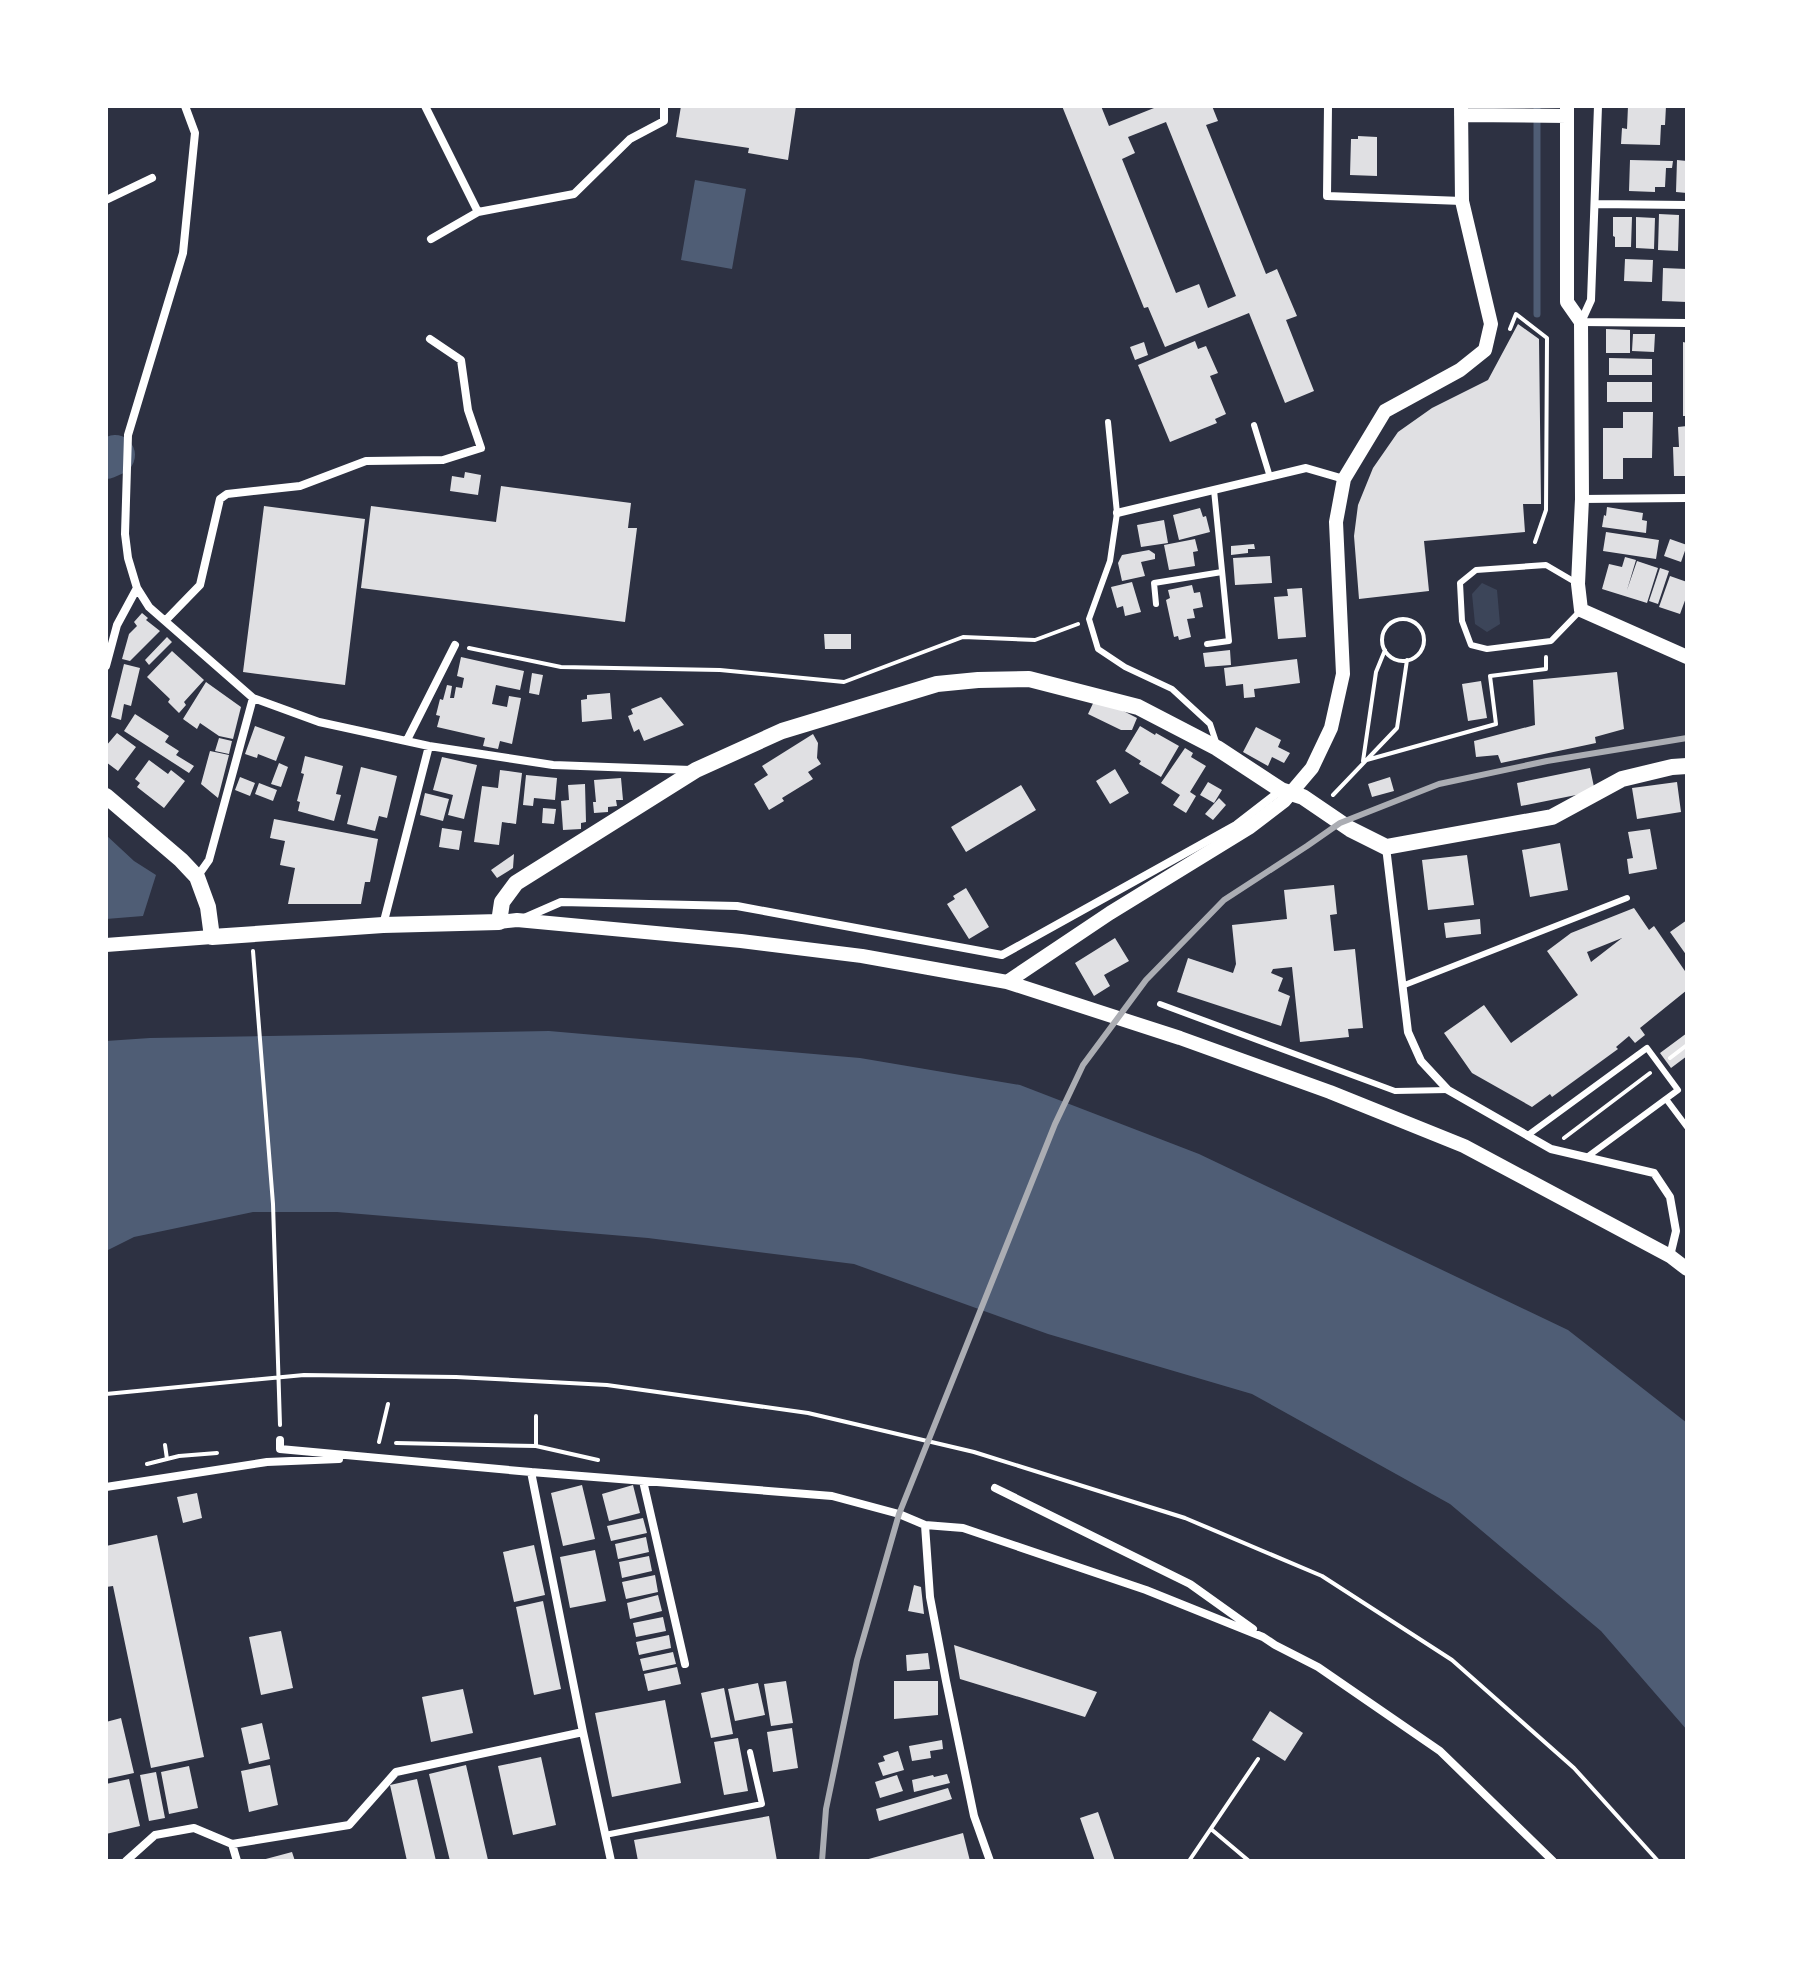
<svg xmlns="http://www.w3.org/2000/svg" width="1793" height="1967" viewBox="0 0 1793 1967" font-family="Poppins,sans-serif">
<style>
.green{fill:#3c4559}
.water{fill:#4f5d75}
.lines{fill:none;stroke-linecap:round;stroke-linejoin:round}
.stream{stroke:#4f5d75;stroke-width:7}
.river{stroke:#4f5d75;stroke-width:40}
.building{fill:#e0e0e3;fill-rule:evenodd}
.path{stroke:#fff;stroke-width:4}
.service{stroke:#fff;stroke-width:6}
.minor{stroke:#fff;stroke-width:8}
.tertiary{stroke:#fff;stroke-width:14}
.secondary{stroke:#fff;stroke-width:16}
.rail{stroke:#abadb3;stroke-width:6}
</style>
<rect width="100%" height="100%" fill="#2d3142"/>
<path class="green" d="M1482,583L1497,590L1500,624L1487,632L1475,624L1472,594Z"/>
<path class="water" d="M695,180L746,189L732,269L681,260Z
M106,835L134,861L156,875L143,916L106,919Z
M549,1031L860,1058L1020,1085L1199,1154L1568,1330L1687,1423V1730L1601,1631L1450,1504L1252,1394L1048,1334L854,1264L648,1238L337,1212H253L134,1237L106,1251V1041L150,1038Z"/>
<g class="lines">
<path class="stream" d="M1537,314V106"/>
<path class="river" d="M106,459L115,455"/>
</g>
<path class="building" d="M681,106H796L788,160L748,153L749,148L676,137Z
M1062,106H1101L1109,126L1159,106H1212L1218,121L1206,125L1266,274L1277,269L1297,316L1286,320L1314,391L1285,403L1249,313L1165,347L1148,307L1144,308ZM1166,122L1236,296L1208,308L1199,284L1176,293L1122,159L1135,153L1128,137Z
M1628,106H1666L1665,125H1661L1660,145L1621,144L1622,128L1627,129Z
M1358,136L1377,137V176L1350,175L1351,139H1358Z
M1630,160L1673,161L1672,168H1666L1665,187H1655V192L1629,191Z
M1677,160L1687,161V193L1676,192Z
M1659,214L1679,215L1678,251L1658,250Z
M1613,217H1632L1631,247H1615V237L1613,236Z
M1636,217L1655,218L1654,249L1636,248Z
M1625,259L1653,260L1652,282L1624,281Z
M1663,268L1687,269V302L1662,301Z
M1518,324L1539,339L1541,504H1523L1525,532L1424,541L1429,591L1359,599L1354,536L1358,505L1373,468L1398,432L1432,408L1488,380Z
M1606,329L1630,330V353H1606Z
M1633,334H1655L1654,352L1632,351Z
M1195,341L1198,349L1206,346L1218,373L1210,376L1226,414L1215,419L1217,423L1170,442L1138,365Z
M1144,342L1148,355L1135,360L1130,347Z
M1683,342L1687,343V416H1683Z
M1609,358L1652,359V375H1609Z
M1607,382H1652V402H1607Z
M1623,412H1653L1652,458H1623V479H1603V428H1623Z
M1687,426V476H1674L1673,447H1679L1678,427Z
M465,472L481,475L478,495L450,491L452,476L464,478Z
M501,486L631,503L628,528H637L625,622L361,588L371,506L496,522Z
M264,506L365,519L345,685L243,672Z
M1607,507L1643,513L1642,520L1647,521L1646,533L1602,527L1604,515L1606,516Z
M1200,508L1203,517L1206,516L1210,532L1179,540L1173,515Z
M1164,520L1168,543L1141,547L1137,525Z
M1606,532L1659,540L1656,559L1603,551Z
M1195,539L1198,551L1193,552L1195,566L1169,570L1164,545Z
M1670,539L1687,545L1681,562L1664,556Z
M1254,544L1255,549H1248V553L1231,555V546Z
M1149,550L1155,554V559L1141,562L1145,576L1122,581L1118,563L1122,555Z
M1270,556L1272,583L1235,585L1233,558Z
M1625,557L1636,560L1627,590L1637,561L1658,568L1647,603L1602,589L1609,564L1622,567Z
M1660,568L1669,571L1658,604L1649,601Z
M1670,576L1687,582V595L1680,614L1659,607Z
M1132,582L1141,612L1125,616L1123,606L1117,608L1111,587Z
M1192,585L1194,593L1200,592L1203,607L1193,609L1195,618L1187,619L1191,637L1179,640L1178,636L1174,637L1166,600L1170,598L1168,590Z
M1302,588L1306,637L1278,639L1274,597L1288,596L1287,589Z
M142,613L148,618L146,620L160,631L130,661L122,659L129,634L137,626L134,622Z
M824,634H851V649H825Z
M167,637L172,642L149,665L145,660Z
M1230,650L1231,665L1205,667L1203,653Z
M172,651L204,680L184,702L186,705L179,713L168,702L170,699L147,677Z
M461,657L524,671L520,690L496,685L492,704L507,707L509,696L521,698L512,744L500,741L498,749L483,746L485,738L437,727L440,716L436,715L440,699L443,700L447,685L452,686L450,698H454L456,687L462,688L464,678L457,676Z
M1297,659L1300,683L1254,689L1255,697L1244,698L1243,684L1226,686L1224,668Z
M124,664L140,668L131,706L124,704L121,720L111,717Z
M1617,672L1624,729L1595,737L1596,743L1501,763L1498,755L1476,757L1474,741L1535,725L1533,680Z
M532,673L543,675L539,695L529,693Z
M1481,681L1487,718L1468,721L1462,684Z
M206,682L241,707L233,739L219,736L200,723L197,729L183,719Z
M610,693L612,719L582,722L581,700L587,699V695Z
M661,697L684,725L644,741L639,729L634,732L628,716L633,714L631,709Z
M1096,697L1137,718L1132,730H1121L1088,714Z
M135,714L169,736L165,742L179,751L176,755L194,766L189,773L124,731Z
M255,726L285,737L276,761L258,754L257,758L245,754Z
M1140,726L1155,735L1156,733L1179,746L1161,777L1139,764L1141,761L1125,751Z
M1256,727L1281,740L1278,747L1290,753L1284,763L1272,757L1268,766L1243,752Z
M117,733L136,747L118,771L106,762V746Z
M813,734L818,743L817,758L821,764L808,772L813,779L782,798L784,801L769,810L754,784L768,775L762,766Z
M219,738L232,741L229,754L215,751Z
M1185,748L1193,753L1191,757L1206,766L1190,792L1196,796L1186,813L1173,805L1180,795L1161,783Z
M210,751L229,755L218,798L201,784Z
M305,756L343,766L336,794L341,795L334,821L298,811L300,802L297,801L304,774L301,773Z
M442,757L477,765L464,819L448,815L453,795L433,790Z
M149,760L168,774L171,770L185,781L164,808L137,787L140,783L135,779Z
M279,763L288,767L281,787L271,784Z
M361,767L397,776L387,818L379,816L375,831L347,824Z
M1590,768L1594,787L1581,794L1521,806L1517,783Z
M1115,769L1129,793L1110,804L1096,781Z
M500,770L522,773L516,824L502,822L499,845L474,842L482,786L498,788Z
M526,775L557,778L555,800L534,798L533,806L523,805Z
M240,777L255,783L250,796L235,790Z
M1390,777L1394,791L1372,797L1368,784Z
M621,778L623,800H616L617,806L608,807V812L594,813L593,802H596L594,780Z
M1208,782L1222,790L1214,803L1200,795Z
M1677,782L1681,812L1637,819L1632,788Z
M259,783L277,790L273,801L255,794Z
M585,784L586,822L581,823V829L563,830L561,801L569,800L568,785Z
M1021,785L1036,810L966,852L951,827Z
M425,793L449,799L443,821L420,815Z
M1219,798L1226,805L1213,820L1205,814Z
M543,808L556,809L554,824L542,823Z
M274,819L378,839L370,882H365L361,904H288L295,868L280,865L285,841L270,838Z
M442,828L462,831L459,850L439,847Z
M1650,829L1657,869L1629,874L1627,859L1633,858L1628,832Z
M1560,843L1568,890L1530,897L1522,850Z
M514,854L513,868L497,878L491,870Z
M1467,855L1474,905L1428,910L1422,860Z
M1334,885L1337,914L1330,915L1334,951L1355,949L1363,1028L1348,1029L1349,1037L1300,1042L1292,967L1273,969L1271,973L1283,978L1278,991L1290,996L1281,1026L1177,992L1188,958L1233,973L1236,964L1232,925L1287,919L1284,890Z
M966,888L989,927L969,939L947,904L955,899L953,896Z
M1634,908L1649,930L1654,926L1687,974V990L1640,1028L1645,1035L1635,1043L1629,1036L1616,1047L1618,1049L1552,1097L1550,1094L1532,1107L1472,1073L1444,1033L1484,1005L1511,1043L1578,995L1547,951L1571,933ZM1622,938L1591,962L1587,952Z
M1480,919L1481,934L1446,938L1444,923Z
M1687,920V956L1670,932Z
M1115,938L1129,961L1104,975L1110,986L1094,996L1075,963Z
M1687,1033V1056L1671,1068L1660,1053Z
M582,1485L595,1539L563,1546L551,1493Z
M633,1485L640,1513L609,1521L602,1494Z
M197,1493L202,1518L183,1523L177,1497Z
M643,1518L647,1533L611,1541L607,1526Z
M157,1535L204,1757L151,1768L113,1586L106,1587V1546Z
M646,1537L649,1552L618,1559L615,1544Z
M534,1545L545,1595L514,1602L503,1552Z
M595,1550L606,1601L570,1608L560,1557Z
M649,1556L652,1571L622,1578L619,1562Z
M655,1575L658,1592L626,1599L622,1582Z
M914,1585L921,1587L924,1614L908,1611Z
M658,1595L662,1611L630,1619L627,1603Z
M543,1601L561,1689L534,1695L516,1607Z
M663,1617L666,1631L636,1637L633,1623Z
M281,1631L293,1688L261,1695L249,1637Z
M669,1635L671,1648L639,1655L636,1642Z
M954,1645L1097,1692L1085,1717L960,1679Z
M673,1652L676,1664L643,1671L640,1659Z
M928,1653L930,1669L907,1671L906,1655Z
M677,1667L681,1684L648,1691L644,1674Z
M786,1681L793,1723L771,1726L764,1684Z
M894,1681H938V1715L894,1719Z
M758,1683L765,1715L735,1721L728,1689Z
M724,1688L733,1734L711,1738L701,1693Z
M463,1689L473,1733L431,1742L422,1697Z
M665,1700L681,1783L612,1797L595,1713Z
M1270,1711L1303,1733L1285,1761L1252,1740Z
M121,1718L134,1773L106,1779V1722Z
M262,1723L270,1759L249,1764L241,1728Z
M792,1728L798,1768L773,1772L767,1732Z
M738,1738L748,1791L724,1795L714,1742Z
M942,1740L943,1749L930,1751L931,1758L912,1761L909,1746Z
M898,1751L904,1770L883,1776L878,1763L885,1761L883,1756Z
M541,1757L556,1825L513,1835L498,1766Z
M270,1765L278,1805L249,1812L241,1771Z
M466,1765L488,1860L485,1861H450L429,1774Z
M189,1766L198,1808L169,1814L161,1772Z
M156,1772L165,1818L149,1821L140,1775Z
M947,1774L950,1783L914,1792L912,1780L933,1775L934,1777Z
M897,1775L903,1791L880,1798L875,1782Z
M129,1779L140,1826L106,1834V1784Z
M417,1779L436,1861H407L390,1785Z
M948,1788L952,1799L879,1821L876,1809Z
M1098,1812L1115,1861H1095L1080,1818Z
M769,1816L777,1861H638L634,1840Z
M963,1833L970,1861H865V1860Z
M292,1852L295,1861H262V1860Z"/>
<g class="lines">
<path class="path" d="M1510,329L1516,314L1547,338L1546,510L1535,542
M1382 640a21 21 0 1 1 42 0a21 21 0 1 1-42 0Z
M469,648L561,667L720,670L844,682L963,637L1035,640L1078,624
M1385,650L1376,672L1363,761L1496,724L1490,676L1546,669V657
M1333,795L1397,728L1407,660
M253,951L273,1204L280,1425
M1670,1058L1687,1045
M1564,1138L1650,1073
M106,1394L304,1375L456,1377L607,1385L808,1413L974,1452L1185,1518L1322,1576L1452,1660L1574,1768L1658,1861
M536,1416V1446
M379,1442L388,1404
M396,1443L536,1446L598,1460
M165,1445L167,1459
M147,1464L179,1456L217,1453
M1211,1829L1249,1861
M1189,1861L1258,1759"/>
<path class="service" d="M1108,422L1117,513L1110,561L1089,619L1098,649L1125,667L1172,689L1210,724L1216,742
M1254,425L1270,477
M1575,582L1546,565L1476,570L1460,583L1462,621L1471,645L1487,649L1551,641L1581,610
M1156,604L1154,583L1222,572
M1207,644L1229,641L1214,490
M1402,986L1627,898
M1160,1004L1395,1091L1448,1090
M1666,1099L1687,1127
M1528,1135L1647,1048L1678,1090L1587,1157
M605,1835L762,1804L750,1752"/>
<path class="minor" d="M185,106L195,133L183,253L128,435L125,534L128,558L137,588L149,607L253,698L319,722L429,746L553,765L691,770
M425,106L478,212
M1328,106L1327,196L1462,201
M1598,106L1591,300L1581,322L1687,323
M106,200L152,178
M1595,204L1687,205
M431,239L478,212L574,194L630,139L664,121V106
M1582,499L1687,498
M1117,513L1306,468L1344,479
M165,621L200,585L220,499L227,494L300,486L366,461L443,460L481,448L468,410L461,360L430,339
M106,666L117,625L137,588
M407,740L455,645
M1386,847L1408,1032L1421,1061L1448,1090L1551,1149L1654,1173L1670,1197L1676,1231L1670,1256
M197,877L209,860L253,698
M522,919L561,902L737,906L1002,955L1236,825L1281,790
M383,925L429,746
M280,1440V1449L531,1472L832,1496L899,1514L925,1525L963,1528L1146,1590L1263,1637L1275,1645L1318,1667L1440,1751L1553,1861
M531,1472L583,1732L611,1861
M643,1481L685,1664
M106,1487L267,1462L339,1459
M995,1488L1190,1584L1253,1629
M925,1525L930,1597L946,1681L974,1816L990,1861
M232,1844L237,1861
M126,1861L155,1835L194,1828L232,1844L349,1825L396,1772L583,1732"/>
<path class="tertiary" d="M1567,106V302L1581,322L1582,499L1578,584L1581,610L1687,657
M1461,115L1567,116
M499,922L517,920L741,941L862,956L1007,982L1180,1038L1330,1092L1464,1146L1670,1256L1687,1269
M106,945L212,937
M1007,982L1110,913L1250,827L1284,801L1312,768L1331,728L1343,674L1336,522L1344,479L1385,411L1460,370L1485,350L1491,324L1462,201L1461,106"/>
<path class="secondary" d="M106,796L181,860L197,877L208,907L212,937L383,925L499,922L502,902L516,883L696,770L782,731L937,684L978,680L1029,679L1138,707L1217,748L1281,790L1303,797L1350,829L1386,847L1552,817L1622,779L1672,767L1687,766"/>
<path class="rail" d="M822,1861L826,1809L857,1660L899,1514L1055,1124L1083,1065L1146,980L1224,900L1307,846L1340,823L1439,784L1547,761L1687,738"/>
</g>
<rect width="1793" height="1967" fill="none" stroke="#ffffff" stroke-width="216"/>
</svg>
